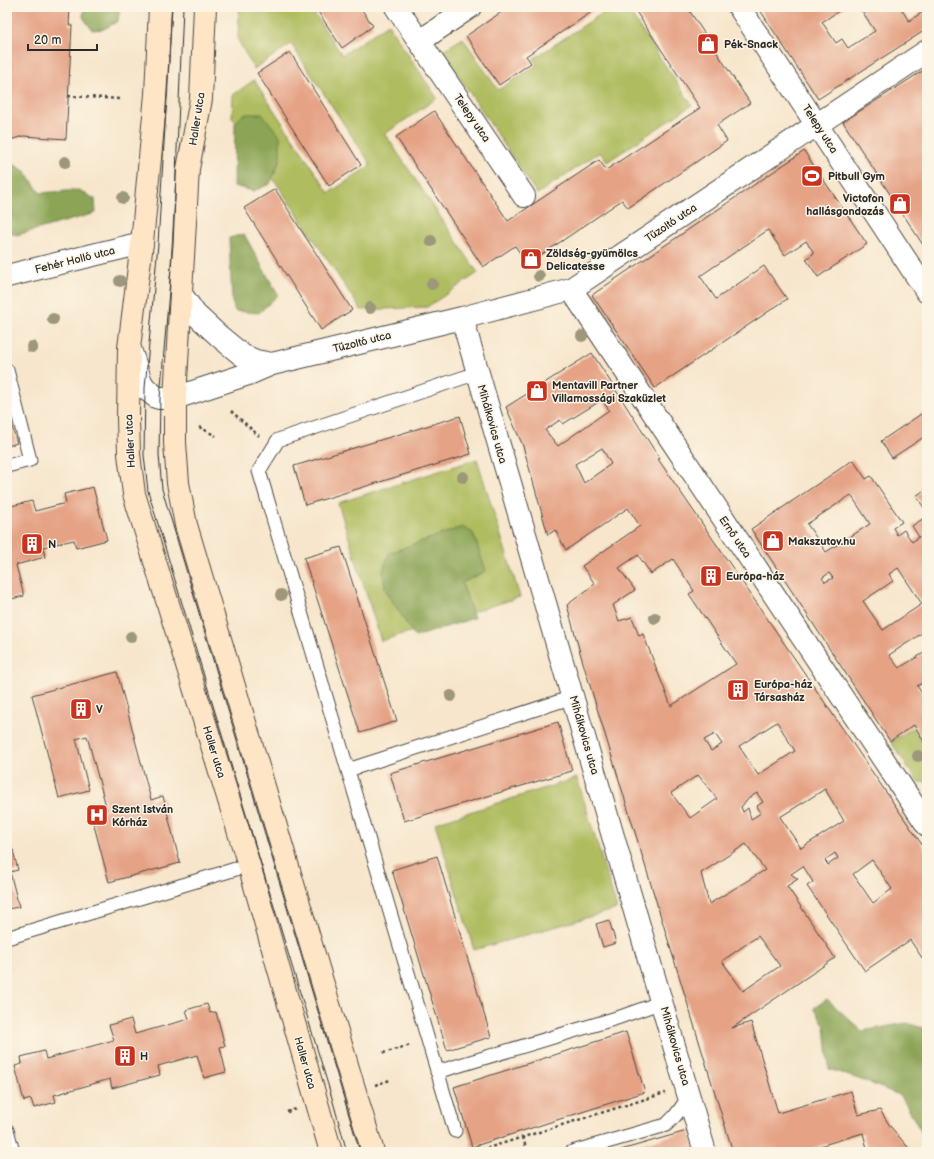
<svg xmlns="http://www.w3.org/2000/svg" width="934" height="1159" viewBox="0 0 934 1159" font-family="'Balsamiq Sans',sans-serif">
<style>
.green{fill:#afbc5e;stroke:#6d7444}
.forest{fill:#8ba455;stroke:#5b6840}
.building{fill:#e5a285;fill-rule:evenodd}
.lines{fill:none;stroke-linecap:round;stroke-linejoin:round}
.lane-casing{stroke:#4a4743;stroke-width:15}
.street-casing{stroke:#4a4743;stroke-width:24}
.secondary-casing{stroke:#4a4743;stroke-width:24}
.path{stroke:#4a4743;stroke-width:2.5;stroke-dasharray:3 3;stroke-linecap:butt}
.lane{stroke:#fff;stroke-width:13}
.street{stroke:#fff;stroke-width:22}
.secondary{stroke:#fee5c5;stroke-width:22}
.tram{stroke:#2b2b2b;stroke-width:1}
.tree{fill:#9d977c}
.labels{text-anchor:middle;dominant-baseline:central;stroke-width:3;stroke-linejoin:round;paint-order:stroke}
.poi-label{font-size:11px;font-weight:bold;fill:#2b2b2b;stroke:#fcf5e5;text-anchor:start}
.street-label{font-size:11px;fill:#2b2b2b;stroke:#fcf5e5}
</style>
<rect width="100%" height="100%" fill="#fcf5e5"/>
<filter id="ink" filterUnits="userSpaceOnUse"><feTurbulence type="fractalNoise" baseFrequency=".025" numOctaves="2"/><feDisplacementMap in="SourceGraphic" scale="8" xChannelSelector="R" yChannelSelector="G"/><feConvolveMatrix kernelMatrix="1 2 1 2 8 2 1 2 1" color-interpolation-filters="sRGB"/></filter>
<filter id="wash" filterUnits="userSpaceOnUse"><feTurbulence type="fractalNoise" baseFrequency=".012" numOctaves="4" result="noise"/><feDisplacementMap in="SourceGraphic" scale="16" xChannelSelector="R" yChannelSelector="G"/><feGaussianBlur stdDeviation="0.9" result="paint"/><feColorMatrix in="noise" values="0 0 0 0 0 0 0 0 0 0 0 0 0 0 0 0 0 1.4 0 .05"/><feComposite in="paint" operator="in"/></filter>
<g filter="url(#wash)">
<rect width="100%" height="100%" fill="#f7e6cc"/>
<path class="green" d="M239,7H310L342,55L388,24L437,98L385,134L478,273L427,307L361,310L232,117L233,95L254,80L329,193L371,165L291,44L254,69L238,40Z
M601,7H626L692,105L607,162L600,152L537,194L442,51L463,38L498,90L537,65L533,59L604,12Z
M477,459L520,597L381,641L338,503Z
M913,728L927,749V782H918L891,742Z
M577,778L617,909L474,950L435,823Z"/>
<path class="forest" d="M84,7H120L118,21L104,29L92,30L83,17Z
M244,114H262L280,136V160L270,184L253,191L234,186L235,123Z
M7,160L26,172L40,193L79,190L95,199L96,213L17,235L10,233L7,230Z
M244,234L278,295L259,313L235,311L232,302L229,238Z
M462,527L473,533L486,571L462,583L474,618L415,637L385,589L383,571L389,553Z
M827,999L862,1031L906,1023L927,1029V1142L901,1096L870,1083L829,1069L825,1026L814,1008Z"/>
<g id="blocks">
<path class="building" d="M7,7H70L69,25H72L66,139L23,136L7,141Z
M315,7H360L373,26L342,48Z
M509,7H595L596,9L526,56L531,63L499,85L466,36Z
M633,7H687L750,103L717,125L727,141L628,208L622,200L528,264L515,246L483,267L396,137L434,111L508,221L599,160L606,170L700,108Z
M758,7H845L822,22L836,43L842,39L848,48L875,31L859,7H900L909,21L927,9V29L818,99Z
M290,52L361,165L329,186L257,73Z
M927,68V139L923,142L927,148V251L843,122Z
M804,151L867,244L818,277L806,259L814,253L806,241L785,255L768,230L700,276L716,299L764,266L787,299L655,388L592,295Z
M275,189L352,310L321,330L244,208Z
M592,353L660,459H658L927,852V965L910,940L865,971L807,886L813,882L803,866L791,874L798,879L787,886L835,958L732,1028L751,1022L778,1113L851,1091L858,1115L880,1110L890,1126L912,1152H868L863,1133L800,1152H733L581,656L567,605L595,584L582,566L640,526L628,508L566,550L555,530L548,535L523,446L506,407ZM602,400L609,410L558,446L545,430L560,420L563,424ZM602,448L611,464L584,483L575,464ZM638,555L651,574L673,559L694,591L689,594L736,664L671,706L643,634L639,636L632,617L619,621L613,605L635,590L619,568ZM777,722L795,751L758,775L739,746ZM715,734L722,744L711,751L704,740ZM698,775L717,799L690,818L671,793ZM825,789L844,821L801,848L780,817ZM757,793L763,802L757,806L761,813L751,819L748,808L743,812L741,807L749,798ZM746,844L765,870L709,904L701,873ZM835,853L838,858L828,865L825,860ZM872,860L892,889L873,903L853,874ZM758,936L780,966L743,991L722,961Z
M7,410L17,443L7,446Z
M927,410V435L892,458L881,441Z
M460,416L471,454L305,505L294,466Z
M853,460L866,479L871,476L902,522L893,528L897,535L904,530L912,542L919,537L912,526L927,516V630L889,655L899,668L927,651V680L917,686L927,700V746L914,725L890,741L751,529ZM851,495L870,524L826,552L807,524ZM898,568L922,604L883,630L863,601L893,581L889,574ZM829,573L833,578L825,582L822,578Z
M93,487L107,540L76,548L74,540L43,547L45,557L16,565L24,596L7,600V507L32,501L35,511L66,503L64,494Z
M927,488V512L916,496Z
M341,547L397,721L360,733L304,558Z
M117,672L151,800L163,796L180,863L109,882L91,814L107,810L87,736L76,739L89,790L59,798L32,695Z
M558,722L572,771L404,821L390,773Z
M13,850L18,870L10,872L19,907L7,909V852Z
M437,856L491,1037L447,1050L392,870Z
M609,920L616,943L603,947L596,924Z
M207,1004L210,1013L216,1012L225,1046L220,1047L226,1072L204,1078L197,1055L158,1066L160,1075L112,1088L110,1079L54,1095L56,1102L34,1108L31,1099L24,1101L15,1066L22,1064L21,1057L44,1051L46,1059L114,1040L109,1025L131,1019L135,1034L189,1019L186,1010Z
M626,1032L645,1092L472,1147L454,1087Z
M690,1130L696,1152H614Z"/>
</g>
</g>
<g filter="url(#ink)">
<use href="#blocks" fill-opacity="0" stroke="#4a4743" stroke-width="1"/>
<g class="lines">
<g class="lane-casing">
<path id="lane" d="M7,370L30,460L7,466
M348,770L573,697
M7,938L249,865
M437,1072L620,1017L662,1002
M7,1130L13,1152
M455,1131L259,471L278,440L477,373
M572,1152L666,1125L675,1116L689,1097"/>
</g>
<g class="street-casing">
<path id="street" d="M396,7L524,196
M739,7L927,292
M420,41L470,7
M7,276L142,243
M571,289L927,825
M181,294L195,314L219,336L242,355L256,361L272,364
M462,318L705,1152
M130,349L141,382L145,388L156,397L160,398H175L251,373L272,364L462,318L571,289L927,51"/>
</g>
<g class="secondary-casing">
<path id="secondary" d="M160,7L156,94L142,243L129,348L128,418L129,454L134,494L249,865L331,1152
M205,7L201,99L188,169L175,398V443L178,483L186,525L373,1152"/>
</g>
<path class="path" d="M68,96L121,99
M231,411L259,436
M199,427L216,436
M383,1053L411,1045
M375,1085L390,1080
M287,1112L296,1109
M523,1137L527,1152
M475,1152L665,1093"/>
<use href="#lane" class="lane"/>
<use href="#street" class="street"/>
<use href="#secondary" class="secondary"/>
<path class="tram" d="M172,7L158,244L145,388L144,455L148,491L332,1098L347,1152
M183,7L173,244L160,398L159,455L162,489L360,1152"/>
</g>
<g class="tree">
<circle cx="65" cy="162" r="6"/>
<circle cx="123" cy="198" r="6"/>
<circle cx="431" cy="241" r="6"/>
<circle cx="539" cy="276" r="6"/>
<circle cx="120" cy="281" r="6"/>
<circle cx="432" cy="284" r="6"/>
<circle cx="370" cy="308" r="6"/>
<circle cx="53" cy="319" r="6"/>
<circle cx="582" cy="336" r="6"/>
<circle cx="32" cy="347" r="6"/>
<circle cx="463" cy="477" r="6"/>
<circle cx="281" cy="595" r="6"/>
<circle cx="655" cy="618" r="6"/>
<circle cx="131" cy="637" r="6"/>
<circle cx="451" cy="696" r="6"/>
<circle cx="918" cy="756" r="6"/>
</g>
</g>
<defs>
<g id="shop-square" transform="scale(1.15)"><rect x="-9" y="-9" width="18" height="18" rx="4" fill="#c8321e" stroke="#fcf5e5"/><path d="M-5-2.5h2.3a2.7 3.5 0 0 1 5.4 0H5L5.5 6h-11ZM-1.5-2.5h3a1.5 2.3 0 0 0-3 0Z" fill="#fff"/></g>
<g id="stadium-square" transform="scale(1.15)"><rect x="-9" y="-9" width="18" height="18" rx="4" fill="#c8321e" stroke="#fcf5e5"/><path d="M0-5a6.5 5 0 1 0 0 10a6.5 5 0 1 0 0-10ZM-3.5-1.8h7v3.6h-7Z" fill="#fff"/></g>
<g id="building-square" transform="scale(1.15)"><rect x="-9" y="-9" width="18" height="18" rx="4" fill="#c8321e" stroke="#fcf5e5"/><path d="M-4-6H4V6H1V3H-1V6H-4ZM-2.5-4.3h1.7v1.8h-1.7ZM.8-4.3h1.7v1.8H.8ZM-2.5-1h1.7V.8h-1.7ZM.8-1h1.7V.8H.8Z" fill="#fff"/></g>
<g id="hospital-square" transform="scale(1.15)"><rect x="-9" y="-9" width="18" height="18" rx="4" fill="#c8321e" stroke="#fcf5e5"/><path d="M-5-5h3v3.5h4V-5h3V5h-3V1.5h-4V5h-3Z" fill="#fff"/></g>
</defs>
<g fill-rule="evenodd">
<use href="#shop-square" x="708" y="44"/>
<use href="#stadium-square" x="812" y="176"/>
<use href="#shop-square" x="900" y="204"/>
<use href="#shop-square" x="531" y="259"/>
<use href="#shop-square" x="537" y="391"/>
<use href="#shop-square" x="773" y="541"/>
<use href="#building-square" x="32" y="544"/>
<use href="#building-square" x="711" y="576"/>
<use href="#building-square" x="738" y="690"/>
<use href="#building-square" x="81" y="709"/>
<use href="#hospital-square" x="97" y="815"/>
<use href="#building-square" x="125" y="1056"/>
</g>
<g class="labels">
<g class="poi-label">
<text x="724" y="44">Pék-Snack</text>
<text x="828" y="176">Pitbull Gym</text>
<text x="884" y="198" text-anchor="end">Victofon<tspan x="884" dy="13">hallásgondozás</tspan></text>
<text x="546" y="253">Zöldség-gyümölcs<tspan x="546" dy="13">Delicatesse</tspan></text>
<text x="552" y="385">Mentavill Partner<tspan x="552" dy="13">Villamossági Szaküzlet</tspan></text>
<text x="788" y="541">Makszutov.hu</text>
<text x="48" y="544">N</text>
<text x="726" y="576">Európa-ház</text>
<text x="754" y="684">Európa-ház<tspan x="754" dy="13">Társasház</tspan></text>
<text x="96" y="709">V</text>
<text x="112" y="809">Szent István<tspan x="112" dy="13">Kórház</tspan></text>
<text x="140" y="1056">H</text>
</g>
<g class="street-label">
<text transform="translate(472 118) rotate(56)">Telepy utca</text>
<text transform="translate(197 119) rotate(-81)">Haller utca</text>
<text transform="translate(820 129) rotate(57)">Telepy utca</text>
<text transform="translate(671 223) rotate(-34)">Tűzoltó utca</text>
<text transform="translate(75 260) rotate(-14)">Fehér Holló utca</text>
<text transform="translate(362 342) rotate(-14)">Tűzoltó utca</text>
<text transform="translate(492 424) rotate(74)">Mihálkovics utca</text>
<text transform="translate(130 441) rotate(-93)">Haller utca</text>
<text transform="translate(735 537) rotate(56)">Ernő utca</text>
<text transform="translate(584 735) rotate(74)">Mihálkovics utca</text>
<text transform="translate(214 752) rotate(73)">Haller utca</text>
<text transform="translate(675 1046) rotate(74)">Mihálkovics utca</text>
<text transform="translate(305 1063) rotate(74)">Haller utca</text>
</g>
</g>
<rect width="934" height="1159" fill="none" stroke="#fcf5e5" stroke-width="24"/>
<path d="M28 44v6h69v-6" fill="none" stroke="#2b2b2b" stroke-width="2"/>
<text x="34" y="44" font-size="12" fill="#2b2b2b" stroke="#fcf5e5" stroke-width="3" paint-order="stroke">20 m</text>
</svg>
